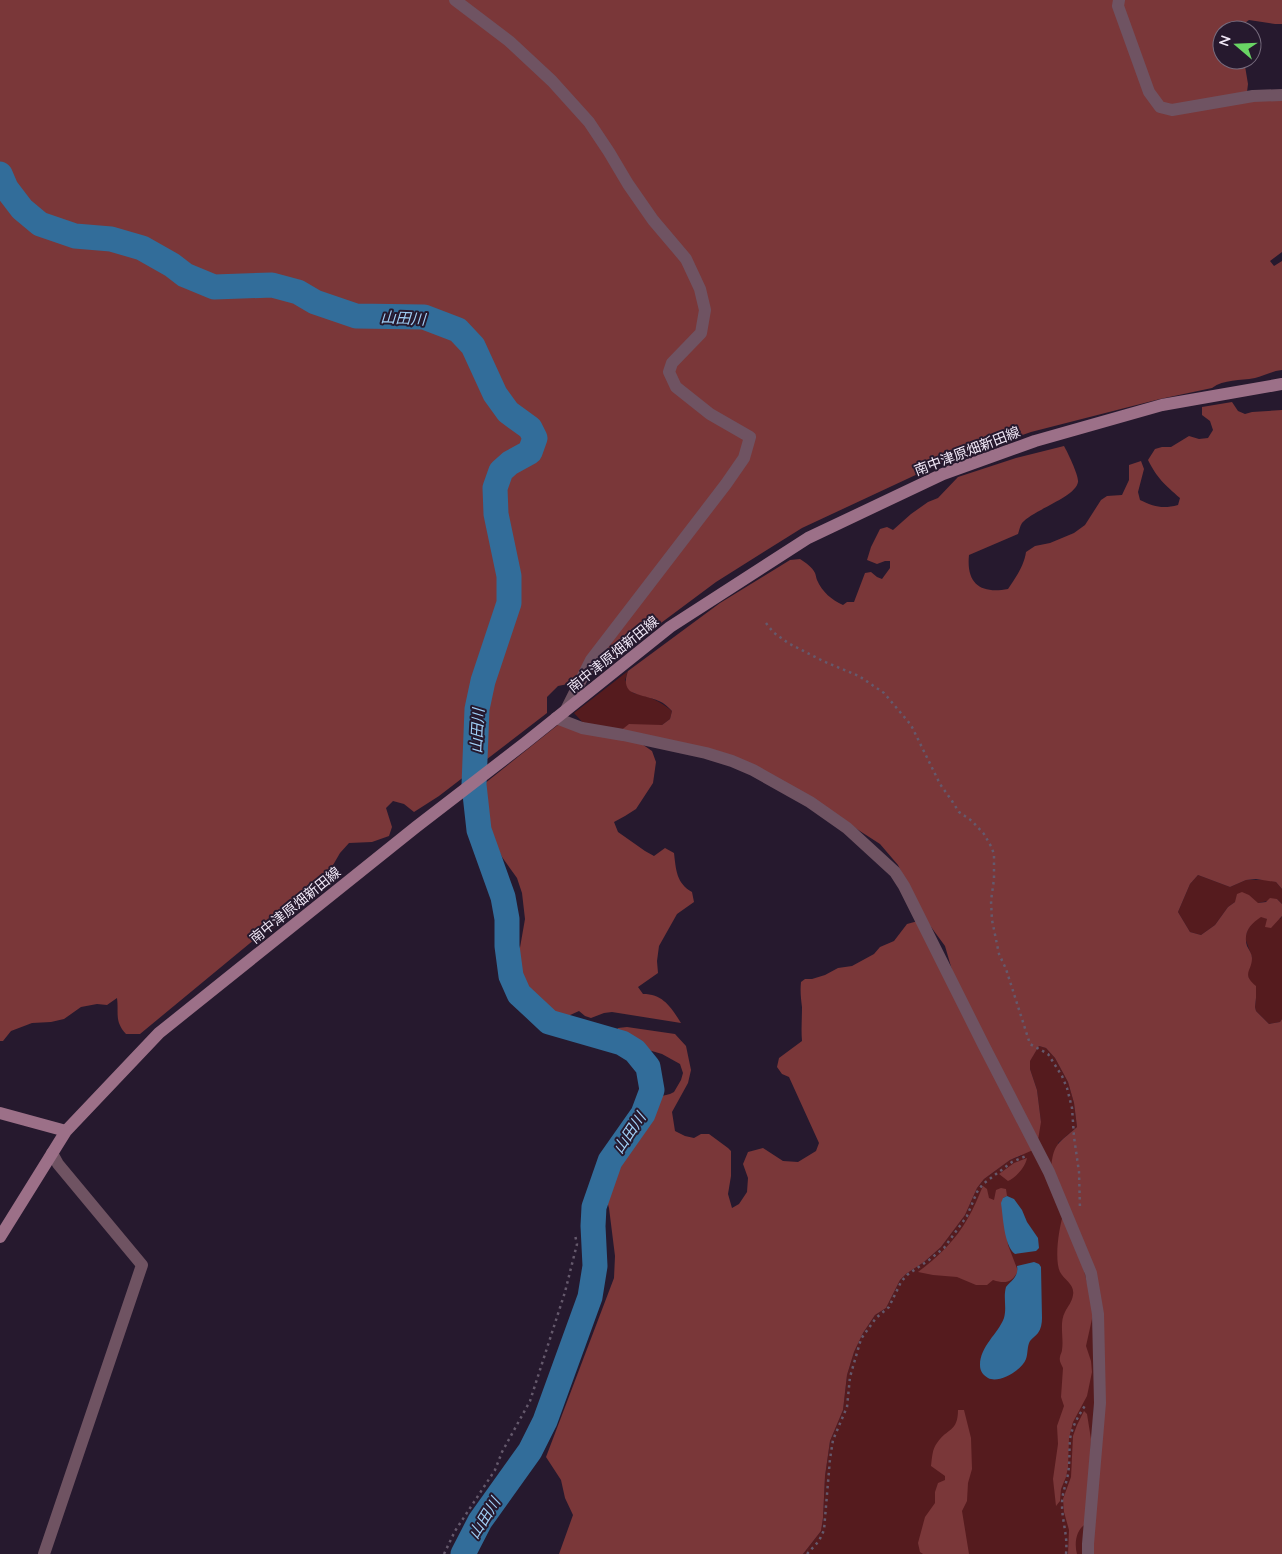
<svg xmlns="http://www.w3.org/2000/svg" width="1282" height="1554" viewBox="0 0 1282 1554" font-family="Quicksand,'Noto Sans JP',sans-serif">
<style>
.green{fill:#551b1e}
.forest{fill:#7a3739}
.water{fill:#326d9a}
.lines{fill:none;stroke-linecap:round;stroke-linejoin:round}
.river{stroke:#326d9a;stroke-width:25}
.path{stroke:#65596c;stroke-width:2.5;stroke-dasharray:2.5 4;stroke-linecap:butt}
.minor{stroke:#6f5362;stroke-width:12}
.secondary{stroke:#9c7088;stroke-width:12}
.labels{text-anchor:middle;dominant-baseline:central;stroke-width:4;stroke-linejoin:round;paint-order:stroke}
.street-label{font-size:14px;fill:#f1e8f7;stroke:#26192e}
.water-label{font-size:15px;font-style:italic;fill:#a0cff6;stroke:#26192e}
</style>
<rect width="100%" height="100%" fill="#26192e"/>
<path class="green" d="M628,671L625,680L633,693C649,696 660,701 672,711L670,719L662,725H649L619,732L585,725L574,713Z
M1198,875L1230,887L1246,880H1269L1276,882L1282,889V904L1277,899L1258,903L1235,902L1228,907L1215,925L1201,935L1190,932L1178,912L1190,884Z
M1261,916L1267,919H1280L1282,916V1019L1280,1022L1269,1024L1256,1011L1255,1007L1256,998L1247,974L1252,957L1245,938L1248,929L1254,921Z
M1039,1046L1046,1048L1055,1058L1068,1082L1074,1103L1077,1127L1058,1143L1094,1310L1096,1372L1085,1554H803L821,1531L823,1518L825,1476L830,1441L843,1410L847,1375L854,1352L863,1333L875,1315L886,1308L900,1280L906,1274L924,1262L941,1247L965,1215L977,1188L984,1179L1010,1160L1021,1156L1041,1122L1037,1090L1030,1069V1060Z"/>
<path class="forest" d="M0,0H1282V24H1275L1249,20L1239,27V30H1222V60H1244L1248,84L1247,92L1282,101V252L1270,261L1274,266L1282,261V370C1272,371 1264,376 1255,378C1240,381 1224,379 1212,388L1160,399L1031,432L937,465L802,528L716,582L583,681L558,686L547,697V713L439,796L414,812L404,804L393,801L386,808L392,827L389,836L372,842L349,843L340,853L329,872L318,877L308,888L292,915L266,933L255,939L140,1034H126C114,1021 119,1013 117,998L107,1005L97,1004L81,1007L64,1019L51,1022L32,1023L11,1031L3,1041H0Z
M1232,402L1238,411L1245,414L1252,412L1282,410V889L1276,882L1256,879L1246,880L1230,887L1198,875L1190,884L1178,912L1190,932L1201,935L1215,925L1228,907L1235,902L1237,894L1242,892L1249,895L1258,903L1266,902L1270,898L1277,899L1282,904V916L1271,928L1265,927L1267,919L1261,917C1250,924 1243,933 1247,946C1249,950 1252,954 1252,958C1252,971 1241,974 1256,986V998L1255,1007L1256,1011L1269,1024L1280,1022L1282,1019V1554H1092L1101,1314L1051,1170C1053,1143 1058,1144 1077,1127L1074,1103L1068,1082L1055,1058L1046,1048L1039,1046L1030,1061V1069L1037,1090L1041,1122L1038,1140L954,977L945,946L923,916L898,865L880,844L849,824L767,773L619,732L629,724L662,725L670,719L672,711C668,707 664,703 659,701C653,698 632,694 629,690C624,684 626,677 628,671L720,603L790,560L800,559C806,563 812,567 815,573C816,575 816,578 817,580C822,592 832,600 843,605L847,602H854L865,573L871,572L877,577L882,579L890,568V561H885L877,564L867,560L871,547L880,529L887,527L893,530L911,514L928,502L938,498L958,477L1016,458L1064,446C1068,453 1079,476 1078,482C1076,497 1033,510 1022,523C1020,526 1019,531 1018,534L969,555C966,584 981,594 1008,589C1016,577 1024,566 1026,552L1035,546L1050,543L1074,533L1085,525L1101,500L1107,496L1122,495L1129,480V465L1141,461L1144,469L1138,492L1140,500C1154,507 1163,509 1178,505L1180,498C1165,485 1157,478 1148,460L1155,449L1162,447H1171L1189,436L1199,439L1208,438L1213,430L1210,421L1202,415V407Z
M559,724L639,742L652,751L656,762L653,783L636,809L625,816L614,822L618,832L645,851L654,856L665,848L674,853C676,869 676,883 692,892L694,902L677,914L659,946L657,961L658,973L638,987L643,994C663,994 671,1007 681,1023L612,1012L604,1013L591,1018L585,1016L579,1011L568,1016L549,1013L540,1007L525,986L520,975L518,959L525,919L522,893L517,878L502,857L482,817L479,788Z
M918,921L1033,1150L1010,1160L984,1179L977,1188L965,1215L941,1247L924,1262L906,1274L900,1280L886,1308L875,1315L863,1333L854,1352L847,1375L843,1410L830,1441L825,1476L823,1518L821,1531L803,1554H559L573,1515L565,1498L561,1480L546,1457L614,1278L615,1256L609,1208L607,1201H598V1199H594V1188L626,1127L658,1097L670,1094L674,1092L681,1080L683,1073L680,1064L662,1054L645,1049L620,1046L617,1043L616,1032L618,1028L627,1027L675,1034L686,1046L691,1070L688,1083L672,1112L675,1131L685,1136L694,1138L701,1134H709L728,1148L731,1151V1176L728,1194L732,1208L739,1204L747,1192L748,1178L743,1164L748,1152L763,1148L783,1161L798,1162L816,1151L819,1143L789,1077L782,1074L777,1067L779,1058L802,1041C801,1030 802,1019 802,1007C801,999 800,991 801,982L805,979H812L825,975L838,968L852,966L874,954L880,947L894,941L907,924Z
M1027,1158C1025,1168 1016,1177 1008,1181L999,1174L1014,1163Z
M983,1186L987,1189L989,1198L994,1200L996,1190L1001,1188L1006,1189L1007,1196L1003,1198L1008,1245L1018,1271C1012,1283 1005,1284 993,1280L987,1285H976L957,1277L933,1275L918,1272C937,1258 956,1240 968,1218C974,1208 978,1197 983,1186Z
M1064,1212L1079,1251L1094,1310L1086,1346L1091,1361L1092,1372L1087,1396L1073,1422L1069,1438L1068,1467L1066,1477L1061,1489L1060,1501L1056,1506L1053,1479L1058,1444L1057,1426L1064,1406L1061,1397L1063,1368C1061,1364 1059,1361 1060,1357C1060,1355 1062,1352 1062,1350C1064,1338 1059,1323 1065,1312C1068,1306 1072,1302 1073,1295C1075,1284 1064,1280 1060,1272C1054,1259 1059,1226 1064,1212Z
M958,1410H964L971,1438L972,1469L968,1483L967,1501L962,1511L969,1554H923L920,1552L918,1543L925,1517L935,1503V1492L938,1483L945,1480V1476L931,1466C932,1459 932,1449 937,1443C947,1428 958,1432 958,1410Z
M1084,1411L1087,1414L1091,1439L1087,1523C1076,1529 1074,1543 1077,1554H1068L1069,1530L1064,1512L1063,1499L1071,1477L1073,1436L1077,1425Z"/>
<path class="water" d="M1007,1196L1014,1199L1022,1210L1027,1222L1038,1238L1039,1248L1036,1251L1015,1254C1004,1246 1003,1216 1001,1203L1003,1198Z
M1034,1262L1039,1264L1041,1267L1042,1318C1042,1323 1041,1329 1038,1333C1036,1336 1032,1338 1030,1341C1027,1346 1028,1354 1026,1359C1022,1370 999,1384 988,1378C983,1375 980,1371 980,1365C980,1346 998,1334 1004,1318C1007,1307 1003,1298 1006,1287C1012,1280 1019,1276 1017,1266Z"/>
<g class="lines">
<path class="river" d="M0,174L6,188L22,209L40,224L75,236L111,239L142,248L172,265L185,275L214,287L272,285L298,292L315,302L356,316L424,317L458,330L473,346L495,394L508,412L530,428L535,438L530,452L510,463L501,471L495,488L496,514L509,576V603L483,681L477,709L474,785L479,830L503,897L507,919V946L511,976L519,994L549,1022L622,1043L635,1051L648,1067L652,1090L643,1114L610,1161L594,1207L593,1226L595,1266L590,1297L545,1421L530,1451L480,1521L463,1554"/>
<path class="path" d="M766,623L773,632L788,643L823,661L859,676L884,693L911,725L940,784L952,801L959,812L972,821L984,834L992,848L994,855V879L991,901L992,920L999,954L1006,969L1030,1044L1048,1054L1062,1076L1067,1088L1072,1108L1074,1137L1079,1172L1080,1210
M444,1554L455,1531L495,1470L502,1452L530,1401L565,1292L577,1244L575,1235
M807,1554L819,1541L824,1530L830,1459L833,1440L847,1407L850,1377L861,1339L876,1318L889,1307L901,1282L907,1275L929,1260L944,1248L967,1216L977,1192L983,1184L1012,1162L1026,1156
M1066,1554C1068,1535 1062,1522 1062,1504C1062,1493 1066,1485 1068,1474C1070,1462 1069,1451 1070,1439C1072,1426 1079,1415 1086,1404"/>
<path class="minor" d="M455,0L509,41L552,81L589,122L609,152L628,184L653,220L686,259L700,289L705,310L701,333L672,363L669,372L676,387L710,414L750,437L744,458L726,484L591,660L566,710
M1119,0L1118,6L1149,92L1160,107L1172,110L1253,96L1282,95
M556,718L582,728L623,735L706,753L732,761L753,770L810,802L847,828L895,872L904,886L984,1046L1049,1172L1091,1273L1098,1314L1100,1403L1088,1544V1554
M44,1554L142,1265L58,1164L52,1153"/>
<path class="secondary" d="M0,1113L66,1131
M0,1237L66,1131L159,1033L416,827L525,743L670,627L808,538L943,474L1035,441L1162,405L1282,384"/>
</g>
<g class="labels">
<g class="street-label">
<text transform="translate(967 451) rotate(-21)">南中津原畑新田線</text>
<text transform="translate(613 654) rotate(-39)">南中津原畑新田線</text>
<text transform="translate(295 905) rotate(-39)">南中津原畑新田線</text>
</g>
<g class="water-label">
<text transform="translate(403 318) rotate(3)">山田川</text>
<text transform="translate(477 731) rotate(-87)">山田川</text>
<text transform="translate(629 1133) rotate(-56)">山田川</text>
<text transform="translate(484 1518) rotate(-58)">山田川</text>
</g>
</g>
<g transform="translate(1237 45) rotate(289)"><circle r="24" fill="#26192e" stroke="#776c7e"/>
<path d="M0-4L9 19L0 12L-9 19Z" fill="#69d464"/>
<text y="-8" font-size="14" font-weight="bold" text-anchor="middle" fill="#f1e8f7">N</text>
</g>
</svg>
